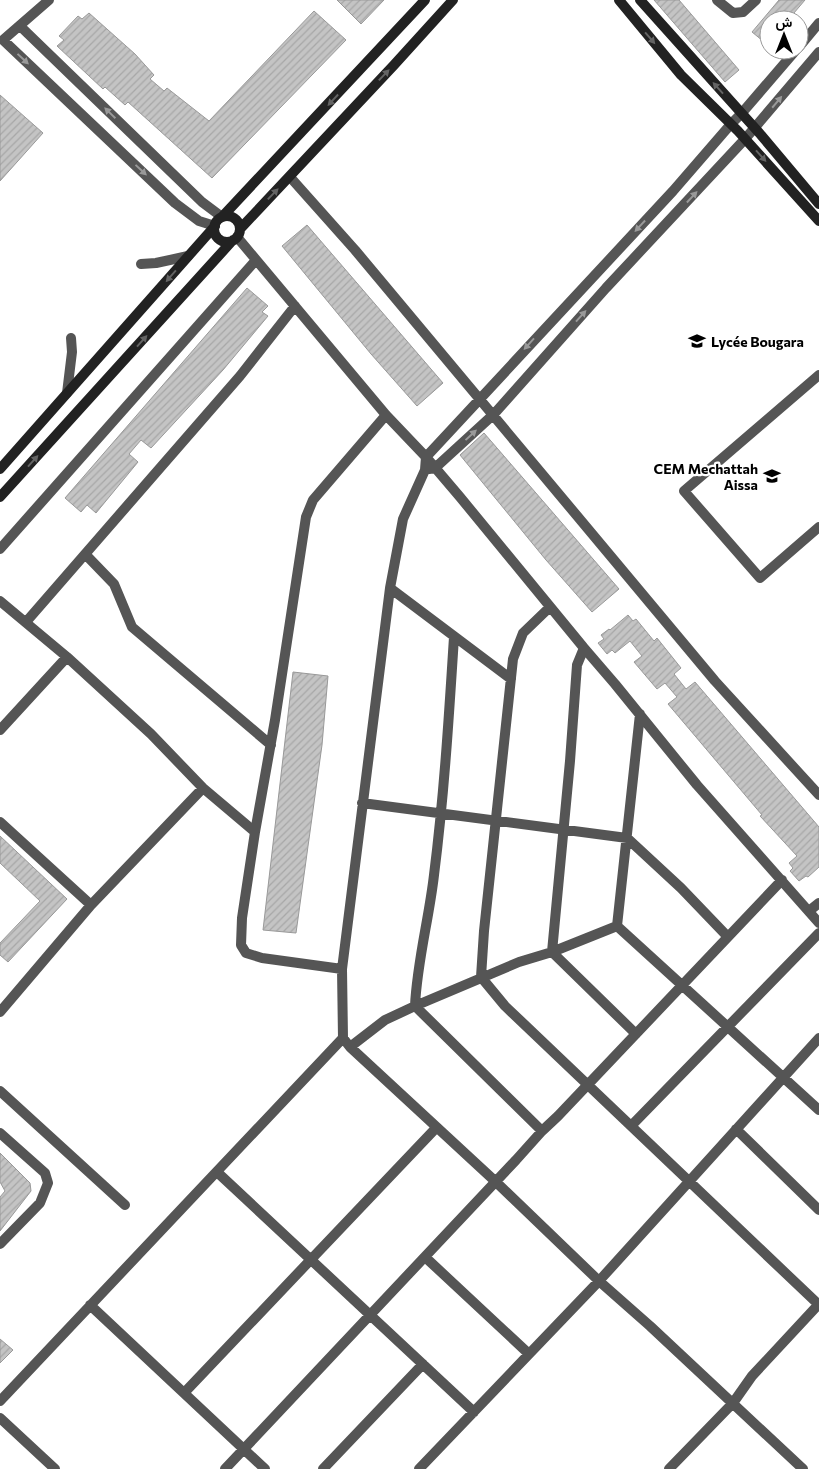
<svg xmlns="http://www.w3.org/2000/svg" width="819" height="1469" viewBox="0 0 819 1469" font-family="Commissioner,Vazirmatn,sans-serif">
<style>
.building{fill:url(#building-hatch);stroke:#999}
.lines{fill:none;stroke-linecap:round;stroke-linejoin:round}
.minor{stroke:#555;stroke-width:10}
.tertiary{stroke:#555;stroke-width:10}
.secondary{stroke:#222;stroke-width:10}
.oneway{fill:#646464}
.oneway2{fill:#999}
.labels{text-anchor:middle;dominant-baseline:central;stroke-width:4.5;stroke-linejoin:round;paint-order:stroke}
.poi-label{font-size:14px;font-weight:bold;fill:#000;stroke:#fff;text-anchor:start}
</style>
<defs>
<pattern id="building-hatch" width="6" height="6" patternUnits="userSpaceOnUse" patternTransform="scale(1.25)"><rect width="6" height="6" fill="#c4c4c4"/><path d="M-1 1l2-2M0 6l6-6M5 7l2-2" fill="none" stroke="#a7a7a7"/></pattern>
</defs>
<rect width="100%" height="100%" fill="#fff"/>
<path class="building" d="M337,0H384L361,24Z
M654,0H679L739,70L725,82Z
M779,0H805L788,20H769V46L752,32Z
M314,11L346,40L212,178L128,102L125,105L105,87L103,89L57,46L64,40L59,36L78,16L82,19L89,13L135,54L154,75L150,79L164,91L167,88L209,121Z
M0,95L43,133L0,181Z
M307,225L443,383L417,406L371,354L282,246Z
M247,288L268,306L262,312L268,316L223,370L151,448L141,440L129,454L138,462L96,513L87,505L81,512L65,498Z
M484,433L619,589L592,612L546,560L460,455Z
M628,615L633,621L636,619L654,641L657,638L681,668L674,674L686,689L695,682L819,827V867L808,877L806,876L799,881L790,871L793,868L789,863L797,856L760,816L762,815L668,704L677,697L665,683L657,689L634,662L642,656L630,641L615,653L612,650L607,654L598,643L604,639L601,635L609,629L610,630Z
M293,672L328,676L322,745L296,933L263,930Z
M0,836L67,899L8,962L0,955V943L40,901L0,863Z
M0,1153L30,1183L31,1191L0,1231V1197L5,1191L0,1182Z
M0,1339L13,1350L0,1363Z"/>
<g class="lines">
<path class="minor" d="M49,0L3,40L175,203L199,221L215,226
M717,0L733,13L743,12L756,0
M20,26L202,202L222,217
M731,124L673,191L426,457L425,470L403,519L390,588L342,969L343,1038L350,1047L496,1182L599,1281L650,1326L803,1469
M290,177L355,250L715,681L819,795
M237,237L386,415L426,457L460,497L584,648L615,684L697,785L819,923
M141,264L156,263L188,256
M819,375L684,491L760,578L819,527
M67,393L72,352L71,338
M429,469L435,468L494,414L606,288L745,139
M0,549L256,260
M86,555L114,584L132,627L271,745
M390,588L511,679
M0,601L67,657L151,734L203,788L255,832
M550,607L523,633L513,659L484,931L481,977L505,1006L819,1305
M26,622L240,376L295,306
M454,637C449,716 444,796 434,875C429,919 417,962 415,1006L542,1131
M584,648L577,665L570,761L552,952L636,1034
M0,730L67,657
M362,803L627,838L681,888L728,937
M0,822L91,905L203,788
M809,911L819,903
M617,926L819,1110
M617,926L640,714
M342,969L262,958L246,953L241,945L242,918L255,832L275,720L306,517L313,500L386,415
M0,1012L91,905
M350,1047L385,1020L415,1006L519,962L552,952L617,926
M0,1091L125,1205
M631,1126L819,933
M736,1129L819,1210
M0,1133L45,1173L48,1183L40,1203L0,1244
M217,1172L474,1412
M425,1257L529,1354
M90,1305L265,1469
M184,1393L436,1128
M0,1401L343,1038
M0,1418L55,1469
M225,1469L516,1160L542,1131L558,1116L782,880
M323,1469L423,1364
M419,1469L599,1281L819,1038
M669,1469L733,1403L752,1376L819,1304"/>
<path class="tertiary" d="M799,47L819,23
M731,124L741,114L796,50
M745,139L819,52"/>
<path class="secondary" d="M619,0L681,75L738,131L819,221
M640,0L761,135L819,204
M214 229a13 13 0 1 1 26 0a13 13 0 1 1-26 0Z
M222,217L425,0
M240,229L394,65L453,0
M0,469L215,226
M0,497L233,240"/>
</g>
<defs><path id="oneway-solid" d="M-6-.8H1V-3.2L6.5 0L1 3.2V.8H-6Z" transform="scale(1.25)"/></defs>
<g class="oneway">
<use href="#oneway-solid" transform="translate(650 38) rotate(49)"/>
<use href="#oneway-solid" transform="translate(384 75) rotate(-46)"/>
<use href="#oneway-solid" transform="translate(718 88) rotate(-132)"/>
<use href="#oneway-solid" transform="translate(333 100) rotate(133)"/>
<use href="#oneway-solid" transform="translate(761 156) rotate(48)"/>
<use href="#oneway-solid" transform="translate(273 194) rotate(-46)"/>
<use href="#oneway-solid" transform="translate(171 276) rotate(131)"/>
<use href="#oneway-solid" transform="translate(142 341) rotate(-48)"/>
<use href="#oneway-solid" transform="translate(33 461) rotate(-48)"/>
</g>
<g class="oneway2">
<use href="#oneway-solid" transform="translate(23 59) rotate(43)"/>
<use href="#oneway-solid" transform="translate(777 102) rotate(-50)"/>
<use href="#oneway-solid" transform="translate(110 113) rotate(-136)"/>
<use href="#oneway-solid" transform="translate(141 170) rotate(43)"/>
<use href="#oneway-solid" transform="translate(692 197) rotate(-47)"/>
<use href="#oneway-solid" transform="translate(640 226) rotate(133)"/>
<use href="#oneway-solid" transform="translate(581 316) rotate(-48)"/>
<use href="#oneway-solid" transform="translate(529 344) rotate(132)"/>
<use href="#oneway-solid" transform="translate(471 435) rotate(-43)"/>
</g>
<defs>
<g id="school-bare" transform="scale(1.35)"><path d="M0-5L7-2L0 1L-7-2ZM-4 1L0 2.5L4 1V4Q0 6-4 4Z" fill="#000" stroke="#fff" stroke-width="2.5" paint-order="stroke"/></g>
</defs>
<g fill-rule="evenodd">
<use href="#school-bare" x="697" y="341"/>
<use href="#school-bare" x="772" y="476"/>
</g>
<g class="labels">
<g class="poi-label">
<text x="711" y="341">Lycée Bougara</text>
<text x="758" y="468" text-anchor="end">CEM Mechattah<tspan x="758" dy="16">Aissa</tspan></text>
</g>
</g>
<g transform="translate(784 35)"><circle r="24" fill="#ffffff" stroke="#999999"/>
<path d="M0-4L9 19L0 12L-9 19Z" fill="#000000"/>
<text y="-8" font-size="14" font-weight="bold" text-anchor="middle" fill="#000000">ش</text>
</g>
</svg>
